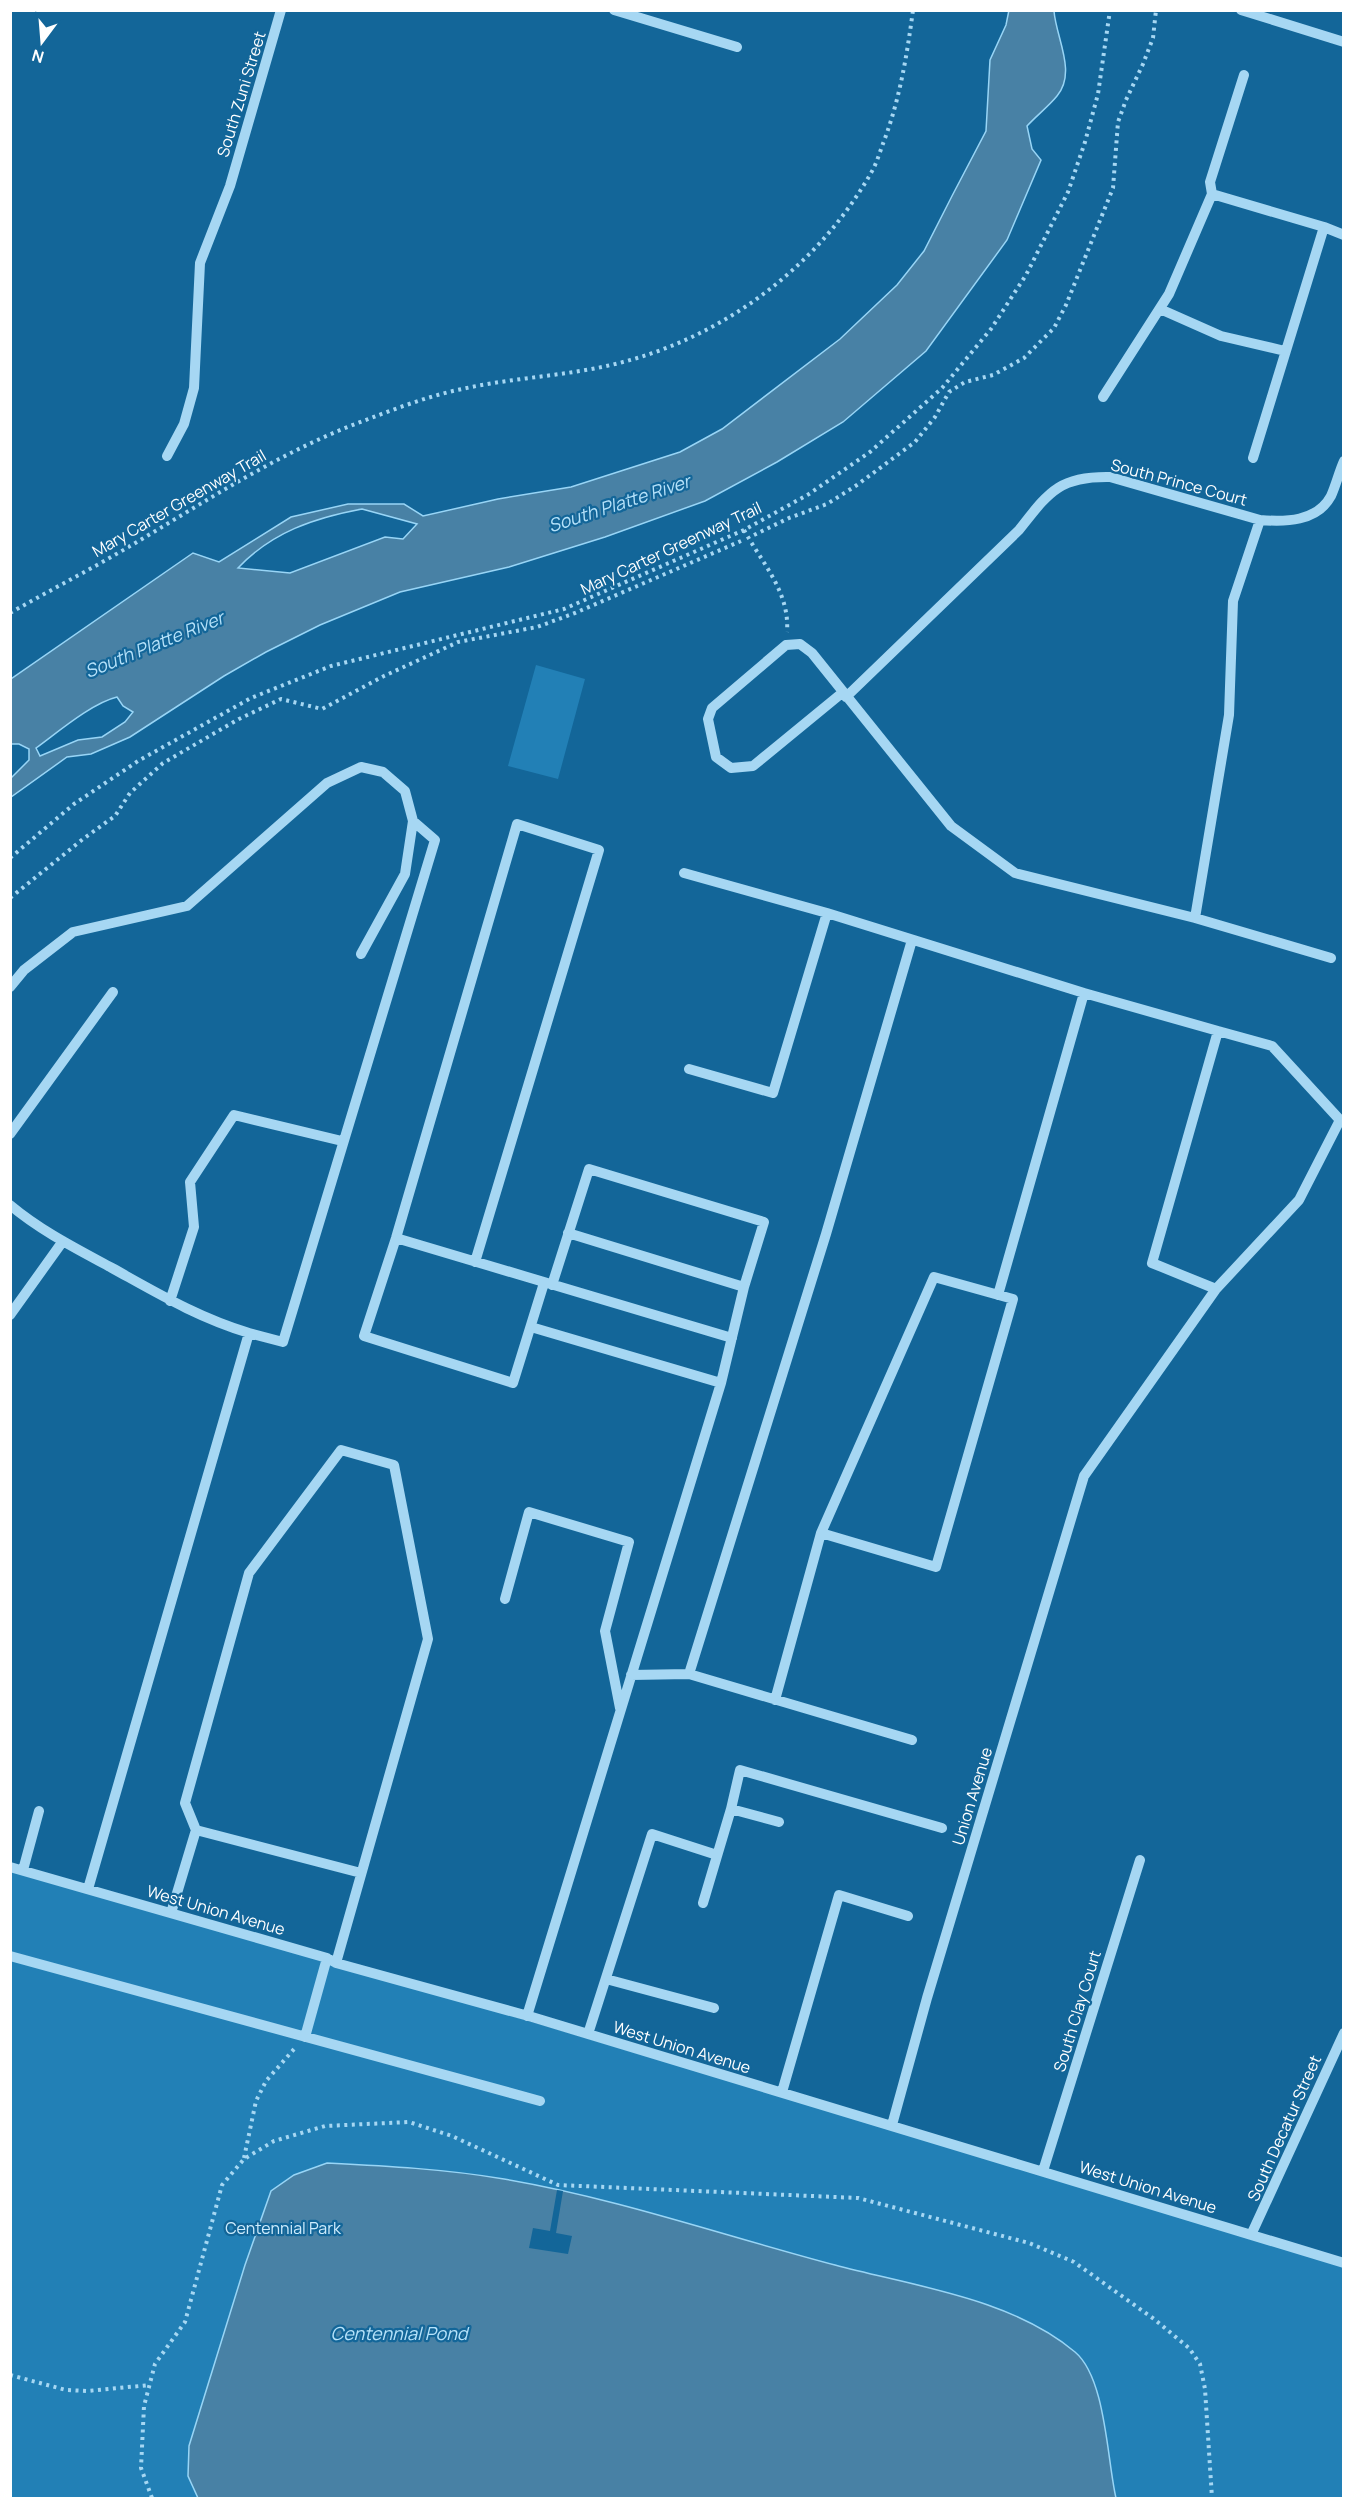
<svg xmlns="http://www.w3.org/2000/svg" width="1354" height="2509" viewBox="0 0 1354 2509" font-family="Manrope,sans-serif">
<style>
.green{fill:#2280b6}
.water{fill:#4881a5;stroke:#98d5f6;stroke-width:1.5;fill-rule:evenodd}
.pier{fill:#136699}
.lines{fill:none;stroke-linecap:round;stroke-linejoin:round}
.path{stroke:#a6d7f3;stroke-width:4;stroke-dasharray:3 4.5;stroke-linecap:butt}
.minor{stroke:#a6d7f3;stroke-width:10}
.labels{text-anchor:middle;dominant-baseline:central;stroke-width:4.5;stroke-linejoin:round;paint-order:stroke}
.street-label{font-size:16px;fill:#fff;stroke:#136699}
.park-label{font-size:16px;fill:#ceecfd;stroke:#136699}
.water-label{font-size:18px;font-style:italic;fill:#b6e2fa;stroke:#136699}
</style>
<rect width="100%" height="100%" fill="#136699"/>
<path class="green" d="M536,665L585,679L558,779L508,766Z
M10,1867L1343,2263V2498H11Z"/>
<path class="water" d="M1009,10L1054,11C1056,38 1077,72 1057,96C1048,107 1036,116 1027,126L1032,149L1041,160L1007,240L926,351L843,422L777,462L705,501L605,537L509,567L400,592L320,625L266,652L224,676L130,737L91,754L67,757L11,797V778L29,760V749L19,744H11V679L193,553L219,562L291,517L348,504H404L423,516L498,499L571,487L680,452L722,429L840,339L897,285L924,251L952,196L986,131L990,60L1006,25ZM362,509L417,524L403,539L385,537L290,573L238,568C272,532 314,518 362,509ZM117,697L123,706L133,712L125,722L102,737L78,740L40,756L36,748C58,732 92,703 117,697Z
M327,2163C386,2166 445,2169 504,2179C616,2198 725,2236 835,2265C913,2286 1011,2298 1075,2352C1106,2378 1107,2460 1116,2498H198L188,2476L189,2446L245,2265L271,2191L294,2175Z"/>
<path class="pier" d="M557,2190L563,2191L556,2233L572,2236L568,2254L529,2248L533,2228L550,2231Z"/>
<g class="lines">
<path class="path" d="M744,530C762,563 790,592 787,632
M754,535L789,518L827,504L857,485L915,442L935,417L949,392L965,382L993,375L1024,358L1054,328L1066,305L1113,188L1118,122L1126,100L1143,64L1153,38L1156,10
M10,613C54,588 99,565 142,539C214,496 285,450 363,421C395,409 428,396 462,389C515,377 571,376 623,362C726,335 818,266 871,173C877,163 880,151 884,141C900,98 907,55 913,10
M10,858L74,804L138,761L251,698L331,666L564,609L744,530L809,494L870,452L942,388L991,329L1026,275L1068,192L1085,142L1098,94L1110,10
M10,898L83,839L115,816L130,793L163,763L239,719L281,699L322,709L384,676L458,642L537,627L575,613L741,541
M244,2158L256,2101L266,2081L295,2048
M10,2375L66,2390L87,2391L150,2385
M152,2498L141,2468L144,2406L155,2364L185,2322L222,2185L244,2159L274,2141L325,2126L409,2122L452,2136L558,2185L858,2198L1029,2243L1074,2262L1154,2319L1189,2348L1200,2364L1205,2389L1212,2498"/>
<path class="minor" d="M614,10L737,47
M1241,10L1344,42
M1244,75L1210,182L1212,194L1324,227L1344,235
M1160,309L1221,336L1285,351
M1103,397L1169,294L1212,194
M167,456L184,424L194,388L200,263L230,186L281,10
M1253,458L1324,227
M842,693L753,766L731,768L716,757L708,719L712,708L786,645L800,644L812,653L951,826L1015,873L1195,918L1331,958
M846,697L1019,530C1049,492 1059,476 1110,477L1260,520C1285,522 1317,522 1331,496C1336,485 1339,472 1344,461
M684,873L827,913L1084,993L998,1295
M1195,918L1229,715L1233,601L1260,520
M10,987L24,970L73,932L187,906L327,783L361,767L383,772L405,791L413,821L405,874L361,954
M1084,993L1218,1031
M689,1069L773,1093L827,913
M10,1134L113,992
M10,1205C41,1231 77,1249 112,1268C159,1294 197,1317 249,1333L88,1889
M396,1238L732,1338
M475,1262L599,850L517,824L396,1238L364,1336L513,1383L544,1283
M552,1285L589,1169L764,1222L744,1287L568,1233
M1216,1289L1152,1263L1218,1031L1272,1046L1340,1120
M170,1301L194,1227L190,1182L234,1115L342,1141
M10,1315L63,1241
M249,1333L283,1342L435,840L413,821
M721,1383L744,1287
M505,1599L529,1512L629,1542L605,1631L620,1708
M689,1674L826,1234L912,940
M631,1675L689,1674L912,1740
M775,1700L821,1533L934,1277L1013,1299L936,1567L821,1533
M731,1809L740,1770L942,1828
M196,1830L361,1873
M10,1867L327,1958L336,1963L532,2017L1344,2263
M23,1870L39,1811
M703,1903L731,1809L779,1822
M171,1913L196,1830L185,1803L249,1573L341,1450L394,1465L428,1639L336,1963
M10,1956L540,2101
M606,1979L714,2008
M527,2016L721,1383L531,1327
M588,2034L652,1834L717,1855
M305,2037L327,1958
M782,2092L839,1895L908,1916
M892,2125L927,1998L1084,1476L1216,1289L1299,1200L1340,1120L1344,1121
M1043,2171L1140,1860
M1251,2235L1344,2033"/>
</g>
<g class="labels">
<g class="street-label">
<text transform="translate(241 94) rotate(-73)">South Zuni Street</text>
<text transform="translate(1179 482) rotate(15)">South Prince Court</text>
<text transform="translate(179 503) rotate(-30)">Mary Carter Greenway Trail</text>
<text transform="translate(671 548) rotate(-25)">Mary Carter Greenway Trail</text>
<text transform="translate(972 1796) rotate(-73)">Union Avenue</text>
<text transform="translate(216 1910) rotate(16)">West Union Avenue</text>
<text transform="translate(1077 2011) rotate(-73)">South Clay Court</text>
<text transform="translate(682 2047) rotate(17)">West Union Avenue</text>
<text transform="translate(1284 2128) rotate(-66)">South Decatur Street</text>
<text transform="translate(1148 2187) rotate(17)">West Union Avenue</text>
</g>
<g class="park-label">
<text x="283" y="2228">Centennial Park</text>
</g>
<g class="water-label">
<text transform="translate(619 503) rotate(-18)">South Platte River</text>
<text transform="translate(154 644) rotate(-22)">South Platte River</text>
<text x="399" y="2333">Centennial Pond</text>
</g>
</g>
<rect width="1354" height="2509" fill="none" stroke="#ffffff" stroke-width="24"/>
<g transform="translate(42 42) rotate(196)" stroke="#136699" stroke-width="4.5" paint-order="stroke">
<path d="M0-4.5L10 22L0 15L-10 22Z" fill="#ffffff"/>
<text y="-9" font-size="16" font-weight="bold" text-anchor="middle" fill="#ffffff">N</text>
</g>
</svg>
